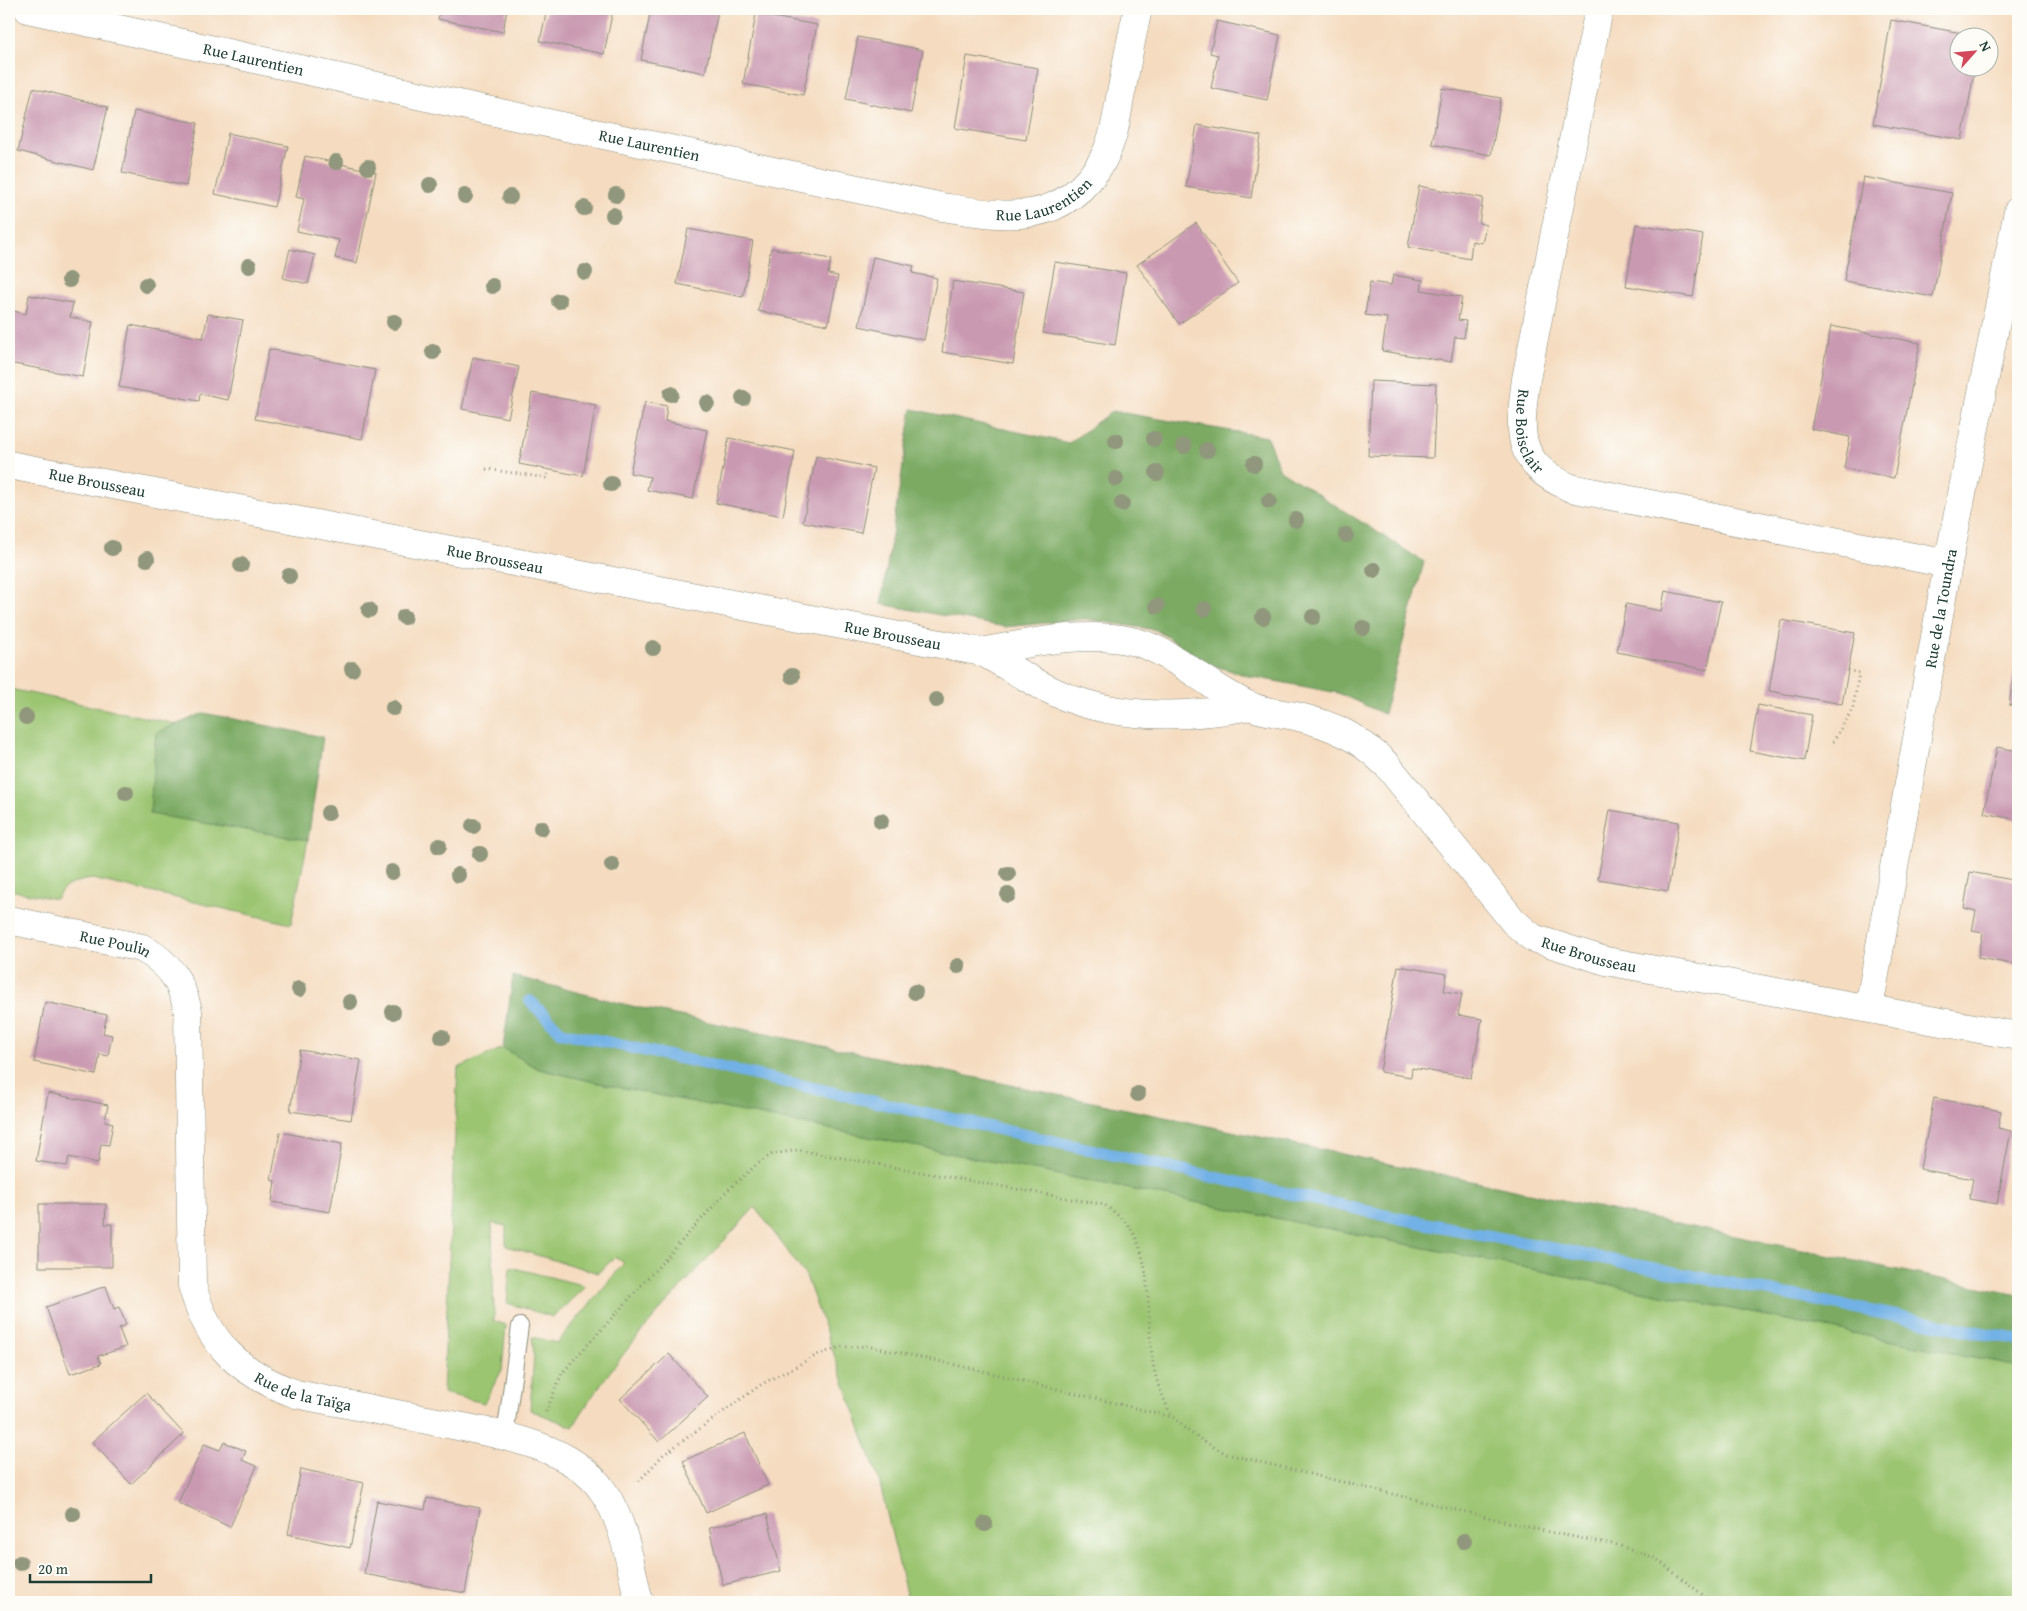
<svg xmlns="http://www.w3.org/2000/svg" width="2027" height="1611" viewBox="0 0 2027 1611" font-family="'Gentium Book Plus',serif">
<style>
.green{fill:#9bc571;stroke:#5d8152}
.forest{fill:#7caa63;stroke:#4e744c}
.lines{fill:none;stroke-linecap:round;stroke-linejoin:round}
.stream{stroke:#72b1e6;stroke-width:12}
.building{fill:#c999b1}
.lane-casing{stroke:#8a8c7a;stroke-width:18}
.street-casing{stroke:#8a8c7a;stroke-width:29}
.path{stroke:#8a8c7a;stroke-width:3;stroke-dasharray:1 4;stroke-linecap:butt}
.lane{stroke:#fff;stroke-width:16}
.street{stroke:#fff;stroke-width:28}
.tree{fill:#90977b}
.labels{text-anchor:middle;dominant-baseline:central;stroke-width:4;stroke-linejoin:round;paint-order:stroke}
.street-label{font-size:16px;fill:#1f3d34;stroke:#fdfcf7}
</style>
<rect width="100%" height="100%" fill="#fdfcf7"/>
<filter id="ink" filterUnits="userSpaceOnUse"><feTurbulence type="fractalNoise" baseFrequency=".02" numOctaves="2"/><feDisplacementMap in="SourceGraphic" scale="10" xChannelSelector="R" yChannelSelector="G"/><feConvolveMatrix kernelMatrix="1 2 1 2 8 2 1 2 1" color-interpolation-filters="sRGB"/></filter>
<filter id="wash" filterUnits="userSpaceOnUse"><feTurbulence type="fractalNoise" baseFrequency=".0096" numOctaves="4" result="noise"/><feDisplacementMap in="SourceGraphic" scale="20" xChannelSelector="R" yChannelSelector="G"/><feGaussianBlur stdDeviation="1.12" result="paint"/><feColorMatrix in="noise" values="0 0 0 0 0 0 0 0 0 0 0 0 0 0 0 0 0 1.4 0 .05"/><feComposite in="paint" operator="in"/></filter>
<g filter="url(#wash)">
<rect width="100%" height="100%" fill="#f5dcc0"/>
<path class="green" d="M10,689L176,724L156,733L150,814L308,840L291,924L93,879C77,881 64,884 56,899L9,890Z
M503,1048L539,1069L608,1085L2018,1366V1602H908L879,1480L806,1276L755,1207C692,1277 621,1345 573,1427L530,1410L534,1355L532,1337L557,1343L624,1263L615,1257L598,1273L506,1246V1226L492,1223L494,1321L506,1325L502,1370L484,1403L443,1393L458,1068Z
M510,1267L586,1286L553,1317L507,1303Z"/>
<path class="forest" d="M912,409L1069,443L1112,411L1267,437L1280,470L1424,562L1384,714L1338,693L1248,676L1209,664L1156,630L1085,619L1005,627L881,604Z
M204,713L323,737L308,840L150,814L156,733Z
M513,976L632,1006L2018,1295V1366L608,1085L539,1069L503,1048Z"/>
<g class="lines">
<path class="stream" d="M530,1001L561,1032L1398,1218L2018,1340"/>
</g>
<g id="blocks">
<path class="building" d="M440,9H507L503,32L438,19Z
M547,9H613L604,54L540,41Z
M651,9H705L718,11L705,73L641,60Z
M756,14L817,25L803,95L743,84Z
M1891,20L1983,37L1960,38V68H1975L1962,140L1873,124Z
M1217,21L1280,35L1267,100L1211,88L1218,55L1210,53Z
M858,37L923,50L911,113L846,99Z
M967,56L1038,68L1026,140L955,128Z
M33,88L108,107L93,170L18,151Z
M1442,88L1501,98L1491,155L1432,144Z
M134,111L198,123L186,186L122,173Z
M1197,125L1261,136L1251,198L1186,187Z
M228,133L288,146L274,207L215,194Z
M305,156L376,172L357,263L335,258L339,240L297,231L304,199L296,197Z
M1863,177L1952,193L1933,297L1844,281Z
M1419,186L1483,198L1479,223L1486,225L1482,243L1472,241L1470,259L1408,247Z
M1196,223L1238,283L1179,324L1137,265Z
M1636,224L1703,235L1693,297L1626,286Z
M688,229L753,241L743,297L677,284Z
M771,248L831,259L828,274L838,276L828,325L758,311Z
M290,249L315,255L308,284L283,278Z
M873,257L914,266L912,273L937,278L924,340L859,326Z
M1055,262L1126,273L1115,345L1043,333Z
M1393,275L1423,280L1421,290L1462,297L1458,320L1466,321L1464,338L1455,337L1451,362L1382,351L1387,318L1365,315L1370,282L1391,285Z
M953,281L1024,292L1013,364L942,352Z
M29,295L73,303L70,317L93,322L83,377L9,363V310L26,314Z
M208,314L243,320L228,400L200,394L199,401L119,387L130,325L203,338Z
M1831,326L1920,343L1894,478L1844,468L1850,437L1811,429Z
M269,349L375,370L362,439L255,419Z
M473,357L519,367L508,418L462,409Z
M1371,381L1436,384L1433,458L1368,456Z
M532,393L596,405L583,476L519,464Z
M645,402L667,406L665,421L707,430L693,499L647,490L650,477L630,473Z
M729,438L795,451L783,516L716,503Z
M816,456L874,468L861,533L803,522Z
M1665,591L1721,602L1707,670L1617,652L1626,604L1661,611Z
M1781,620L1855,633L1842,704L1769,691Z
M2017,651H2018V706L2009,705Z
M1758,705L1812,715L1804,761L1750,751Z
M1997,747L2018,751V820L1984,813Z
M1610,810L1679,822L1668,891L1598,879Z
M1970,872L2018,881V965L1978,958L1983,933L1972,931L1976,911L1964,908Z
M1398,966L1447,974L1444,991L1462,994L1458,1015L1482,1019L1471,1078L1412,1068L1411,1077L1380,1072Z
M45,1002L107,1015L103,1033L112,1035L108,1056L100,1054L96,1075L34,1062Z
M300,1050L361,1060L351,1120L290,1111Z
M48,1093L108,1105L105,1121L113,1123L109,1145L101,1144L98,1163L69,1157L67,1166L36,1161Z
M1934,1098L2001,1111L1998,1128L2011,1131L1997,1204L1969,1199L1973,1179L1920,1169Z
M280,1132L342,1144L330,1212L272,1202L275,1181L271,1180Z
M39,1204H106L105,1224H112V1267H39Z
M106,1286L114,1309L119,1307L123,1317L126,1325L119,1328L126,1347L98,1356L101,1364L70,1374L46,1307Z
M669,1354L708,1397L659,1442L620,1399Z
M146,1393L184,1434L131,1484L92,1442Z
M745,1433L768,1485L706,1513L683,1461Z
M224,1442L246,1451L242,1460L257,1466L230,1527L178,1503L204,1444L220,1450Z
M301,1469L364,1483L350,1548L288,1534Z
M427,1498L480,1508L465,1593L364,1574L377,1501L425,1510Z
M767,1514L781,1571L723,1585L709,1528Z
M549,1599L550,1602H537Z"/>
</g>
</g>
<g filter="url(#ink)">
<use href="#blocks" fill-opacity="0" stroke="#8a8c7a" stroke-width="1"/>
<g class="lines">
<g class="lane-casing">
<path id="lane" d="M505,1436L520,1326"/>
</g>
<g class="street-casing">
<g id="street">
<path id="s1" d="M28,9L472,107L942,207C975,212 1020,221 1052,207C1079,196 1103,168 1111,140C1117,124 1118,105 1122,88C1127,61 1132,35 1138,9"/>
<path id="s2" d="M1599,9L1526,379C1519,433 1514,463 1571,488L1948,564"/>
<path id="s3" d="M9,465L982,652C1012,668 1042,689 1074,700C1131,720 1192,717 1251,706"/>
<path id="s4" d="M982,652C1031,642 1101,627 1148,646C1184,661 1214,690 1250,706C1263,712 1281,713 1295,716C1334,725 1358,737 1387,765L1514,922L1533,938L1606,961L2018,1036"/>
<path id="s5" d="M9,920L142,948C170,964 181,980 188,1011L192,1285C208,1344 239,1373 296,1394C340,1403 383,1411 427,1420C482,1432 568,1440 603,1491C625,1523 630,1565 639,1602"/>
<path id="s6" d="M1869,1008L1948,564L2018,211"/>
</g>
</g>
<path class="path" d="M486,469L547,478L548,470
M1833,742L1853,708L1859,673L1848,670
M546,1412L562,1373L727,1191L755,1166L772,1154L798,1150L1105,1205C1115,1213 1128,1222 1134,1234C1159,1283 1139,1351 1165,1401C1167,1407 1170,1414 1174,1418C1189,1434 1208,1444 1227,1454L1553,1533L1618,1545L1655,1558L1712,1602
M639,1481L663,1455L762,1384L819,1354L842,1347L868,1346L974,1369L1172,1417"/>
<use href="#lane" class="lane"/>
<use href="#street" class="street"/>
</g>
<g class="tree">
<circle cx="336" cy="162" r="8"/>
<circle cx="368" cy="167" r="8"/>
<circle cx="430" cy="185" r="8"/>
<circle cx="616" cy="195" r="8"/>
<circle cx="465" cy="196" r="8"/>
<circle cx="510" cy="197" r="8"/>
<circle cx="584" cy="208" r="8"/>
<circle cx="613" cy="215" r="8"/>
<circle cx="249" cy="266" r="8"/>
<circle cx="585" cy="272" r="8"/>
<circle cx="69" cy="280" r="8"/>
<circle cx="146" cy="285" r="8"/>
<circle cx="492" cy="286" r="8"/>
<circle cx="559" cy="301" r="8"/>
<circle cx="394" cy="322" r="8"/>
<circle cx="433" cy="352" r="8"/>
<circle cx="671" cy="394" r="8"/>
<circle cx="743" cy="398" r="8"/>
<circle cx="707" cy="403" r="8"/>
<circle cx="1154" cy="439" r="8"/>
<circle cx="1116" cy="441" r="8"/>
<circle cx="1184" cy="446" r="8"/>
<circle cx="1207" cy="450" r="8"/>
<circle cx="1254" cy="464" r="8"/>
<circle cx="1157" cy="473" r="8"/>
<circle cx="1116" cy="479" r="8"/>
<circle cx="611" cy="484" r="8"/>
<circle cx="1269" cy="501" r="8"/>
<circle cx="1122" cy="504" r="8"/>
<circle cx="1296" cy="520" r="8"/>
<circle cx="1346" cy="535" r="8"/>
<circle cx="112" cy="548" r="8"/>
<circle cx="147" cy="559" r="8"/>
<circle cx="241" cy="565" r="8"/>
<circle cx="1374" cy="570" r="8"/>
<circle cx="289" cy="576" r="8"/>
<circle cx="1157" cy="606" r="8"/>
<circle cx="1204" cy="609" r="8"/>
<circle cx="369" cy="610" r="8"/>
<circle cx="404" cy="617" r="8"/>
<circle cx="1263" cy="617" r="8"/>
<circle cx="1313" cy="617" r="8"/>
<circle cx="1363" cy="628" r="8"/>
<circle cx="653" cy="648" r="8"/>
<circle cx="352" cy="669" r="8"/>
<circle cx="792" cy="676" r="8"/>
<circle cx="936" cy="700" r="8"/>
<circle cx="393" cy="708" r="8"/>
<circle cx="26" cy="717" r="8"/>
<circle cx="126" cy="793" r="8"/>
<circle cx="328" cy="813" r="8"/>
<circle cx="881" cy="821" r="8"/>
<circle cx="473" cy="826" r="8"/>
<circle cx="541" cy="828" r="8"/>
<circle cx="439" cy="846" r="8"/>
<circle cx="480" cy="854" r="8"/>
<circle cx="612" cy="865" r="8"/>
<circle cx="392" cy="872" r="8"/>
<circle cx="1008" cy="874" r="8"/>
<circle cx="458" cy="875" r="8"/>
<circle cx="1008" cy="895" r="8"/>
<circle cx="958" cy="966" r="8"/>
<circle cx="299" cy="989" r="8"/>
<circle cx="915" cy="992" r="8"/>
<circle cx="350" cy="1002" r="8"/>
<circle cx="393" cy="1012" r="8"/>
<circle cx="442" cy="1037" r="8"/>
<circle cx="1138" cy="1094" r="8"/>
<circle cx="73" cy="1514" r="8"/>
<circle cx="985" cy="1524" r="8"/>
<circle cx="1464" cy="1541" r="8"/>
<circle cx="20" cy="1563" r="8"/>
</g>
</g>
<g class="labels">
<g class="street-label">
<text stroke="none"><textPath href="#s1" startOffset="231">Rue Laurentien</textPath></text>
<text stroke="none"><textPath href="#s1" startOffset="636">Rue Laurentien</textPath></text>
<text stroke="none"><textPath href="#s1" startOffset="1041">Rue Laurentien</textPath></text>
<text stroke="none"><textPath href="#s2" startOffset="431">Rue Boisclair</textPath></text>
<text stroke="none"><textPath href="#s3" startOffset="90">Rue Brousseau</textPath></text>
<text stroke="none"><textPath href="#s3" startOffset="495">Rue Brousseau</textPath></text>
<text stroke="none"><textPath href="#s6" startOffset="406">Rue de la Toundra</textPath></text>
<text stroke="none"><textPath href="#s3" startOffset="900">Rue Brousseau</textPath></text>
<text stroke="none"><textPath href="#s5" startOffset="109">Rue Poulin</textPath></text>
<text stroke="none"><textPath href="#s4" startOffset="724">Rue Brousseau</textPath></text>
<text stroke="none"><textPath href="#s5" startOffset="655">Rue de la Taïga</textPath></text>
</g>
</g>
<rect width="2027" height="1611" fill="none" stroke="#fdfcf7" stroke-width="30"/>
<g transform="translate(1974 52) rotate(63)"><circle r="24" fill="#fdfcf7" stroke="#a4b0a9"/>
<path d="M0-4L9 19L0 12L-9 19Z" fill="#d1495b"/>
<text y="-8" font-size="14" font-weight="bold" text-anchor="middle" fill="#1f3d34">N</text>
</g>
<path d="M30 1574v8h121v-8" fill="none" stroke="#1f3d34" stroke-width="2.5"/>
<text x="38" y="1574" font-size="15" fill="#1f3d34" stroke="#fdfcf7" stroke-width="4" paint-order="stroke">20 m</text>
</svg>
